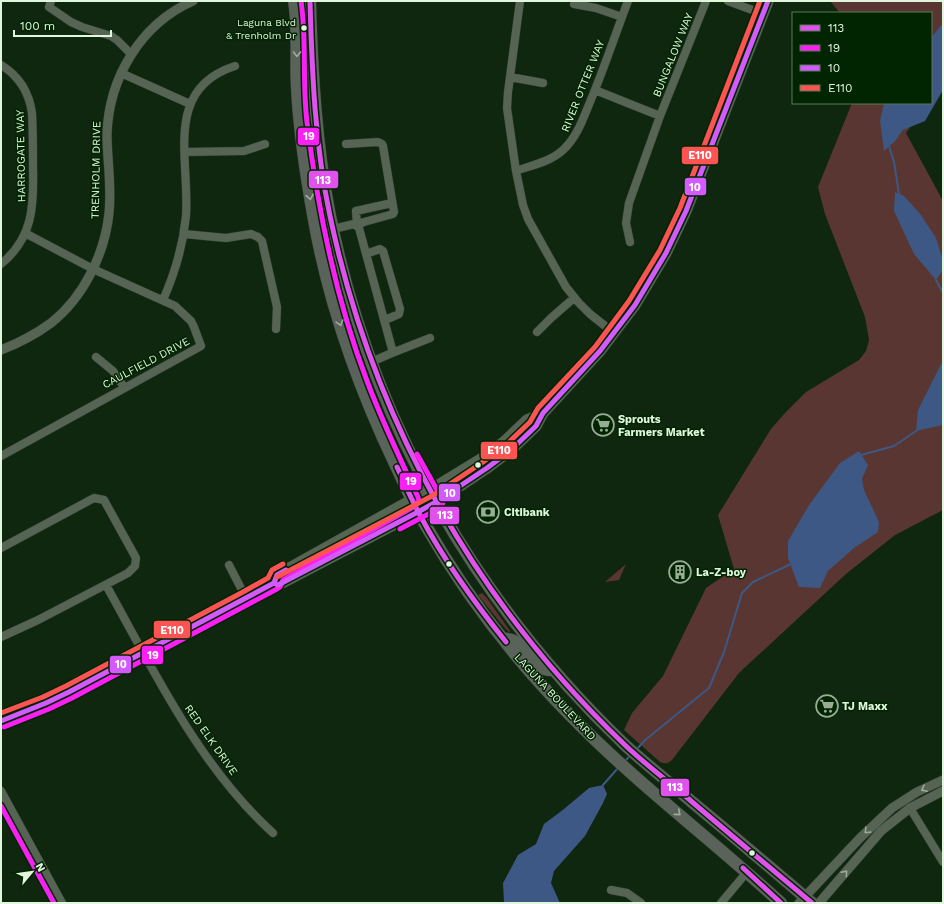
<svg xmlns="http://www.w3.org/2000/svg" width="944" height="904" viewBox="0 0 944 904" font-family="'Work Sans',sans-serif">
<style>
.green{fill:#593631}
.water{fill:#3d5884}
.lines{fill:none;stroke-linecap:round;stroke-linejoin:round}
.stream{stroke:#3d5884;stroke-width:2}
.minor-casing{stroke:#2d3c2d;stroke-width:9}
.tertiary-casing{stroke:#2d3c2d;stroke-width:10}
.secondary-casing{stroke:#2d3c2d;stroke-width:12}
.primary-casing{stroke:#2d3c2d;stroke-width:13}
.minor{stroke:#556453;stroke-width:8}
.tertiary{stroke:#556453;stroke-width:9}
.secondary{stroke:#556453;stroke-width:11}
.primary{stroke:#5a6359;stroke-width:12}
.bus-1-casing{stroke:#002500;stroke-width:8}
.bus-2-casing{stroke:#002500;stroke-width:8}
.bus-3-casing{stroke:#002500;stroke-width:8}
.bus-4-casing{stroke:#002500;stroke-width:8}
.bus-1{stroke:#e151ee;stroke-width:5}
.bus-2{stroke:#f920f4;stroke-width:5}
.bus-3{stroke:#d35afd;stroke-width:5}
.bus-4{stroke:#fd5353;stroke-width:5}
.oneway{stroke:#9dac9b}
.oneway2{stroke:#9aad98}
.bus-dot{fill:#e0f6dd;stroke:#002500;stroke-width:1.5}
.labels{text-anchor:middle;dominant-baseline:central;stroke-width:3;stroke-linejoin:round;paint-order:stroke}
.bus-label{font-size:10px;fill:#e0f6dd;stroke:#002500;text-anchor:end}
.street-label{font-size:11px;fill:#e0f6dd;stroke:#002500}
.poi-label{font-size:11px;font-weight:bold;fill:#e0f6dd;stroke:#002500;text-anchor:start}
.line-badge{stroke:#002500;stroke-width:1.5}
.badge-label{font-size:11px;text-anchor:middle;font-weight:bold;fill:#fff}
</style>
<rect width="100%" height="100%" fill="#0f260f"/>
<path class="green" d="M830,1H943V79L931,97V13H840Z
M852,103H927L906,133L943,201V510L895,535L846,574L739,673L672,760C668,764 665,764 660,762L624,730L632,713L663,676L706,588L734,569L718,515L771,429L785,413L806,392L859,360L866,351L869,340L865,317L825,214L818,187Z
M626,564L619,580L605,582Z
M482,593L487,598L510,631L509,632L503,626L478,595Z"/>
<path class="water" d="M943,23V90L925,121L903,130L895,141L884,151L880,121L884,103H931V38Z
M895,192L904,196L921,215L936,238L943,260V270L936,280L914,254L894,211Z
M943,360V425L916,431L918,410Z
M859,451L868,465L862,479L864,490L879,522L878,532L854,548L828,571L820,588L799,587L788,558V541L809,505L840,463Z
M603,785L607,794L603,803L585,836L554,871L551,883L560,903H504L503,883L518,855L536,844L544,824L564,809L589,788Z"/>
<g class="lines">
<path class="stream" d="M889,146L894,162L899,194
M936,280L943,293
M861,455L894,446L916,431
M637,749L644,741L709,688L724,652L742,593L753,582L791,564
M624,762L631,755
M603,785L618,768"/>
<g class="minor-casing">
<path id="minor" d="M51,1L49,7L71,22L82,27L111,36L117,40L131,54
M520,1L508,92L507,108L516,171L523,205L528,219L566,287L579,303L590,314L614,333
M728,1L763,14
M574,4L596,8L622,17
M1,65C19,76 29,92 32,113C33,131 33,150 33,168C34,206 33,238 1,264
M121,73L190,104
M510,77L543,83
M595,90L660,116
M346,144L378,142L382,144L383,146L394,212L393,214L364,222L357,225L356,211L392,203
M185,152L244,151L265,144
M516,171C532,165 550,162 563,150C577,137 583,119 590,102C604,69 615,35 628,1
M333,229L354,224L359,228L392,349V353L371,362
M184,234L226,238L251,234L258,237L262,241L277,307L276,329
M630,242L626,223L629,203L660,116L706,1
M366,254L380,249L383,251L400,309L399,314L385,320
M163,300C175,273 183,246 186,216C190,159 163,89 235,66
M537,332L551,318L574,298
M392,353L430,338
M96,357L113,371L124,387
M1,456L201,346L194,327L191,321L175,306L93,269L25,233
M1,548L94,498L104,500L136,558L135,566L128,573L38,620L1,637
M229,565L246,598
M106,585C154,671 199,766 273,833
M1,791L62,903
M910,808L943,862
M611,890L627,893L641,903
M721,903L747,872"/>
</g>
<g class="tertiary-casing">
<path id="tertiary" d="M1,350C19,343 36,334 51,323C84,297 105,253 109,213C112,186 107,160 107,134C109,77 141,24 193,1
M799,903L860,838L892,808L917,792L943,780
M819,903L881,831L910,808L943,791"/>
</g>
<g class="secondary-casing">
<path id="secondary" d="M274,583L278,585L418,512L436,502L487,468L511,450L536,426L543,413L600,351L635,305L666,253L686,211L768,1
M1,721L46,703L69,692L274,583L277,575L440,484L481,459L504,442L527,420L543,413"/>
</g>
<g class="primary-casing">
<path id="primary" d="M294,1C299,29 295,58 297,87C299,131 306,176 314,220C329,304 358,386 395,464C405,485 414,506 426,526C465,594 514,658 569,714C635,782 711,839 781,903
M310,1C312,73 316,145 330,216C371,421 475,602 626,746C647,765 670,783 692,802C732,835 772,869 812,903
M502,638C507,639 514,639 517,643C529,653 535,672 554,670"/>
</g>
<use href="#minor" class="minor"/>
<use href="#tertiary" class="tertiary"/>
<use href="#secondary" class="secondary"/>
<use href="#primary" class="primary"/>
<g class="bus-1-casing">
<path id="bus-1" d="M310,1C312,73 315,146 330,216C373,420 475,602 626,746C644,763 665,779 684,795C726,831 769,867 812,903
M397,467C405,484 412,501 421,517C445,562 474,602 506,642
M743,868L781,903"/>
</g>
<g class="bus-2-casing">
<path id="bus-2" d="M400,529L440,508L443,503L442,499L417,454
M4,727L49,709L72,698L277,589L280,587L283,580L415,506L419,502L418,497C400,459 382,421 367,381C335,297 318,211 307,122C302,82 307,41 301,1
M1,806L54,903"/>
</g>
<g class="bus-3-casing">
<path id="bus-3" d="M274,583L278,585L418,512L436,502L487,468L511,450L536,426L543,413L600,351L635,305L666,253L686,211L768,1
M1,721L46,703L69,692L274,583L277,575L286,570"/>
</g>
<g class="bus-4-casing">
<path id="bus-4" d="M277,577L432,496L483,462L506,445L530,422L538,408L595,347L629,301L660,250L680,208L760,1
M1,713L43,697L66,686L243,592L268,578L272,570L283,564"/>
</g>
<use href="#bus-1" class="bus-1"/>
<use href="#bus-2" class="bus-2"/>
<use href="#bus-3" class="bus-3"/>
<use href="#bus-4" class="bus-4"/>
</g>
<defs><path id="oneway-chevron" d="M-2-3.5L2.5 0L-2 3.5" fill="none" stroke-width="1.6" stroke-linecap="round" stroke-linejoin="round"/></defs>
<g class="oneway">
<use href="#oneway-chevron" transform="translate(297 54) rotate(90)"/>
<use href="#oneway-chevron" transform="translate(310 197) rotate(80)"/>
<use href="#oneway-chevron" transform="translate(340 323) rotate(72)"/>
<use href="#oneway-chevron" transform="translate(678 813) rotate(40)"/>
</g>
<g class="oneway2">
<use href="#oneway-chevron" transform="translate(924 789) rotate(153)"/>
<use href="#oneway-chevron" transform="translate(867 831) rotate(135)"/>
<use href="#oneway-chevron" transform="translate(845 873) rotate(-49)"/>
</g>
<defs>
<g id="supermarket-ring" transform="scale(1.15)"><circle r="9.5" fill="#002500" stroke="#97ad95" stroke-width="1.5"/><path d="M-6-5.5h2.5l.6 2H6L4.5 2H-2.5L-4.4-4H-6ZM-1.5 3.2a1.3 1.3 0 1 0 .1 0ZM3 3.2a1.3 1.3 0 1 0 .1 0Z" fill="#97ad95"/></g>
<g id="bank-ring" transform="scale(1.15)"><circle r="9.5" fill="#002500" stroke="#97ad95" stroke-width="1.5"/><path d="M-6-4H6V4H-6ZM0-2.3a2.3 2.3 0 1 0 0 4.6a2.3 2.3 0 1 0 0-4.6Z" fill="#97ad95"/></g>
<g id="building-ring" transform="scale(1.15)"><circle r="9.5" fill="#002500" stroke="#97ad95" stroke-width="1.5"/><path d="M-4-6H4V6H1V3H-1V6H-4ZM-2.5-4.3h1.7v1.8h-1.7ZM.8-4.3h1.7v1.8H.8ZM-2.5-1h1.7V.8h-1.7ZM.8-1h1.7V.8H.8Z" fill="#97ad95"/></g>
</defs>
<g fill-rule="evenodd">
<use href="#supermarket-ring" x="603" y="425"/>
<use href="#bank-ring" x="488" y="512"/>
<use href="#building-ring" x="680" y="572"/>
<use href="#supermarket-ring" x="827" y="706"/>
</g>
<g class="bus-dot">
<circle cx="304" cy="28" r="3.5"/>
<circle cx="478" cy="465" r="3.5"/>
<circle cx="449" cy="564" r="3.5"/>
<circle cx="752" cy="853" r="3.5"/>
</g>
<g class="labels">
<g class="bus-label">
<text x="296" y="22">Laguna Blvd<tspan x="296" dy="13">&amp; Trenholm Dr</tspan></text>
</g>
<g class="street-label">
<text transform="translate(673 55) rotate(-68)">BUNGALOW WAY</text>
<text transform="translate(583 86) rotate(-68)">RIVER OTTER WAY</text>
<text transform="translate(21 156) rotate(-91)">HARROGATE WAY</text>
<text transform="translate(96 170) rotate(-89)">TRENHOLM DRIVE</text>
<text transform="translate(146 363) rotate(-28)">CAULFIELD DRIVE</text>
<text transform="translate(555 697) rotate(47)">LAGUNA BOULEVARD</text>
<text transform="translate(211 740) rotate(55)">RED ELK DRIVE</text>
</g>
<g class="poi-label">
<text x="618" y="419">Sprouts<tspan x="618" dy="13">Farmers Market</tspan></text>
<text x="504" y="512">Citibank</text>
<text x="696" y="572">La-Z-boy</text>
<text x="842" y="706">TJ Maxx</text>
</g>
</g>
<g class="line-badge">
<rect x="297" y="127" width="23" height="19" rx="4" fill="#f920f4"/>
<rect x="681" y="146" width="38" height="19" rx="4" fill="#fd5353"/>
<rect x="308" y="170" width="31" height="19" rx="4" fill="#e151ee"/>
<rect x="684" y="177" width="23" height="19" rx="4" fill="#d35afd"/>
<rect x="480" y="441" width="38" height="19" rx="4" fill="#fd5353"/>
<rect x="399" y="472" width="23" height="19" rx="4" fill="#f920f4"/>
<rect x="438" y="483" width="23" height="19" rx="4" fill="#d35afd"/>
<rect x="429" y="506" width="31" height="19" rx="4" fill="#e151ee"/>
<rect x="153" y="620" width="38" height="19" rx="4" fill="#fd5353"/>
<rect x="141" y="645" width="23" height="20" rx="4" fill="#f920f4"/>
<rect x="109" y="655" width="23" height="19" rx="4" fill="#d35afd"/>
<rect x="660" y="778" width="30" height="19" rx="4" fill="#e151ee"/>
</g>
<g class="badge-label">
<text x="309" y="140">19</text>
<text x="700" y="159">E110</text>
<text x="323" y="184">113</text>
<text x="695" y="191">10</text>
<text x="499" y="454">E110</text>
<text x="411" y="485">19</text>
<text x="450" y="497">10</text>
<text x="445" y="519">113</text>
<text x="172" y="634">E110</text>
<text x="153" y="659">19</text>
<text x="121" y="668">10</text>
<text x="675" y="791">113</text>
</g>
<rect width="944" height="904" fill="none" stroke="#e0f6dd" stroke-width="4"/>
<rect x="792" y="12" width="140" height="92" fill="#002500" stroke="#5a7958"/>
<rect x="800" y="25" width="20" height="6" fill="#e151ee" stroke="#5a7958"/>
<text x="828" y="32" font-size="12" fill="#e0f6dd">113</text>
<rect x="800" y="45" width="20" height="6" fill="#f920f4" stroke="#5a7958"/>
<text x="828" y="52" font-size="12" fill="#e0f6dd">19</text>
<rect x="800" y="65" width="20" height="6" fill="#d35afd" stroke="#5a7958"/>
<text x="828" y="72" font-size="12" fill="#e0f6dd">10</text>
<rect x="800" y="85" width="20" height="6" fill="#fd5353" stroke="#5a7958"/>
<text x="828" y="92" font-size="12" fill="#e0f6dd">E110</text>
<g transform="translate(32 872) rotate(61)" stroke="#002500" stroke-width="3" paint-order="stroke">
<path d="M0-3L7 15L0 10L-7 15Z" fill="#e0f6dd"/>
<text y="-6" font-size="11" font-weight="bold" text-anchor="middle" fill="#e0f6dd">N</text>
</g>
<path d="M14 30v6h97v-6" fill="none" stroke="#e0f6dd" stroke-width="2"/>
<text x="20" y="30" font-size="12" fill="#e0f6dd" stroke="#002500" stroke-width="3" paint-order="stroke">100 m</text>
</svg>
